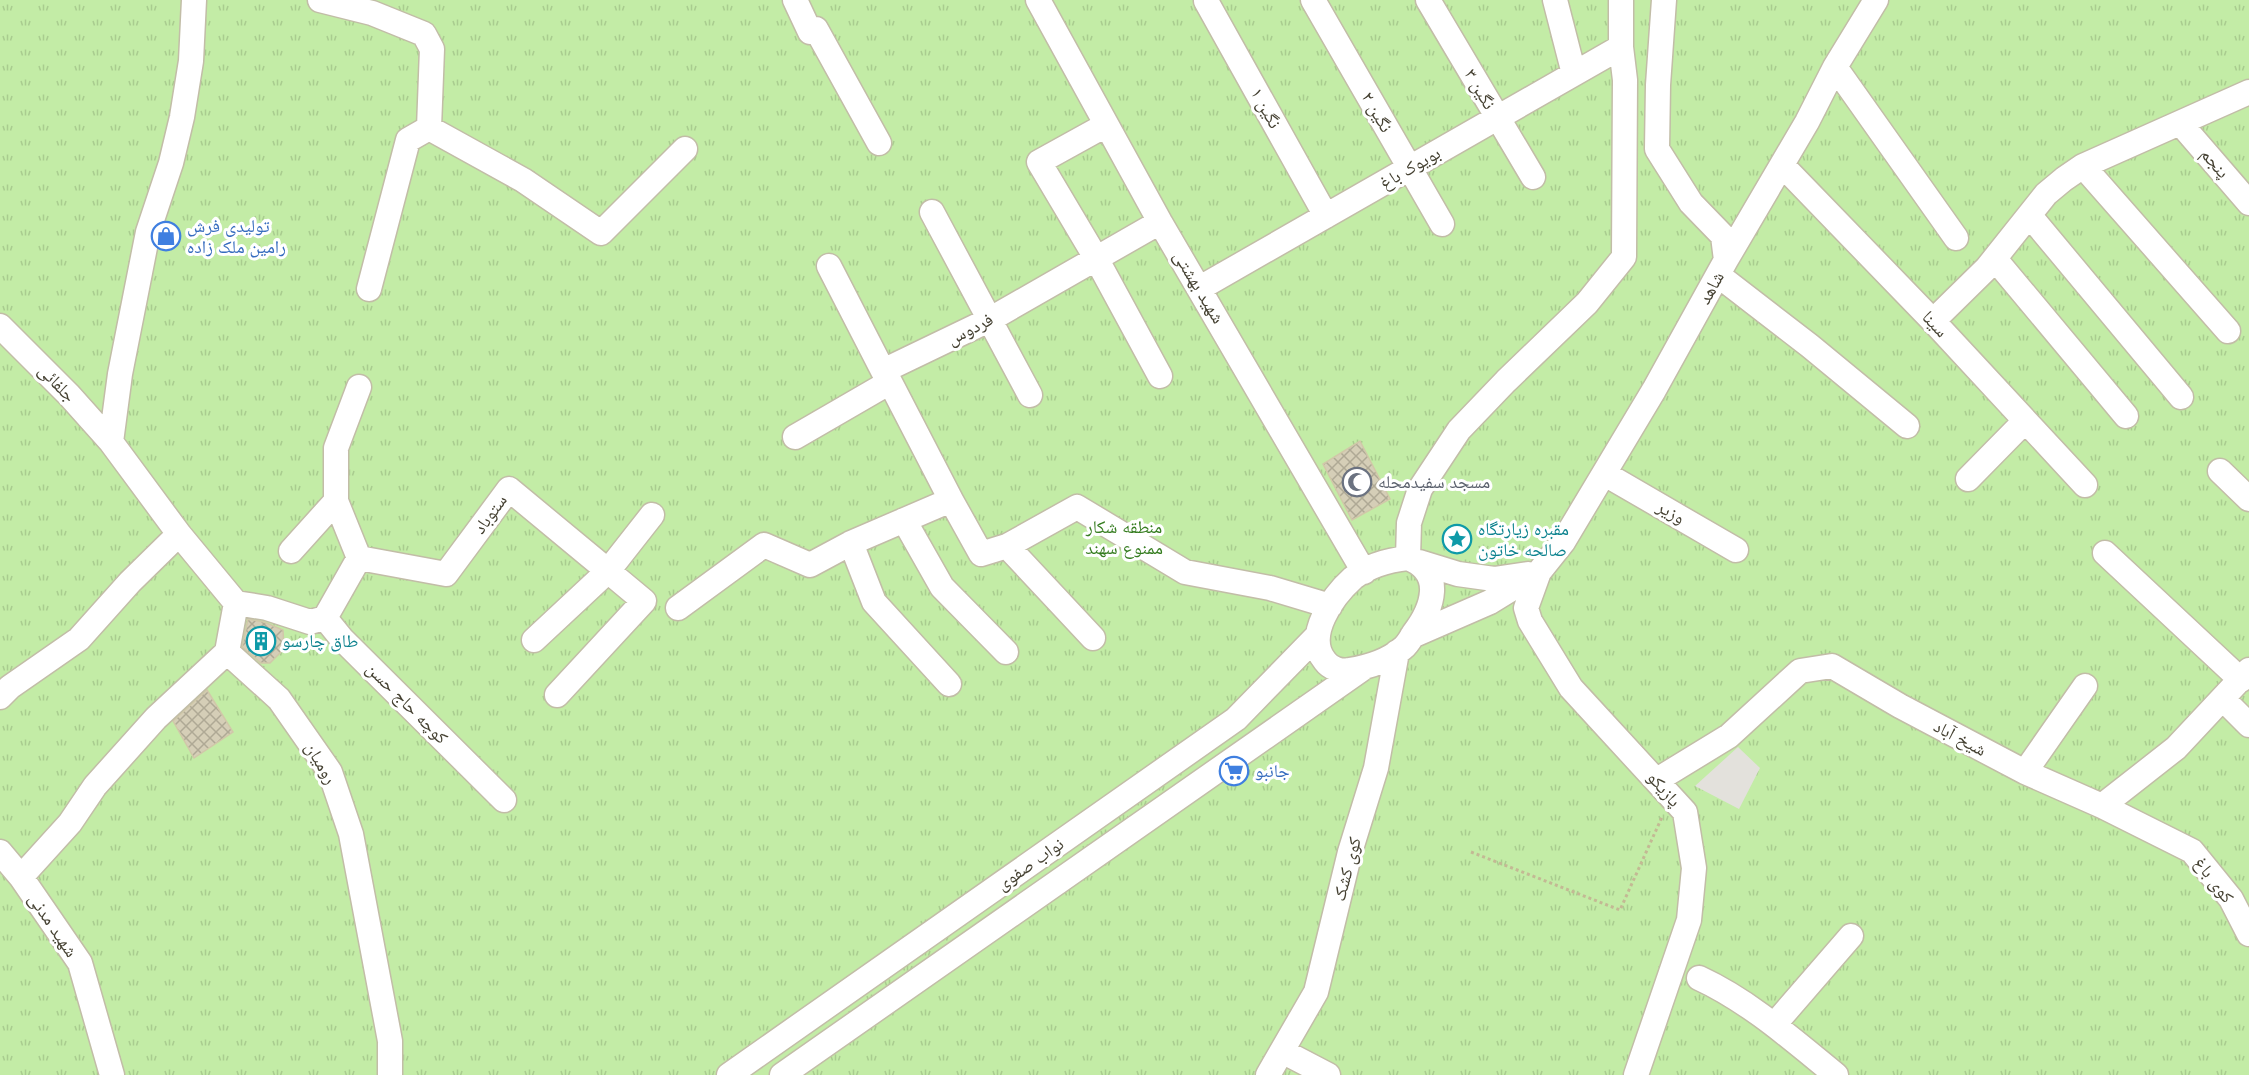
<svg xmlns="http://www.w3.org/2000/svg" width="2249" height="1075" viewBox="0 0 2249 1075" font-family="Helvetica,'Noto Naskh Arabic',sans-serif">
<style>
.park{fill:url(#park-tufts)}
.parking{fill:#e3e1dc}
.building{fill:url(#building-cross-hatch);stroke:#d1c8a9;stroke-width:1.5}
.lines{fill:none;stroke-linecap:round;stroke-linejoin:round}
.minor-casing{stroke:#c2bda7;stroke-width:27}
.path{stroke:#c3b994;stroke-width:3;stroke-dasharray:3 3;stroke-linecap:butt}
.minor{stroke:#fff;stroke-width:24}
.labels{text-anchor:middle;dominant-baseline:central;stroke-width:6;stroke-linejoin:round;paint-order:stroke}
.street-label{font-size:18px;fill:#454132;stroke:#fff}
.shop-label{font-size:18px;fill:#366cbe;stroke:#fff;text-anchor:start}
.worship-label{font-size:18px;fill:#5b616d;stroke:#fff;text-anchor:start}
.park-label{font-size:18px;fill:#367d20;stroke:#fff}
.culture-label{font-size:18px;fill:#0d838f;stroke:#fff;text-anchor:start}
</style>
<defs>
<pattern id="park-tufts" width="24" height="20" patternUnits="userSpaceOnUse" patternTransform="scale(1.5)"><rect width="24" height="20" fill="#c3eca6"/><path d="M3 7l-1-3M5 7V3M7 7l1-3M15 17l-1-3M17 17v-4M19 17l1-3" fill="none" stroke="#a9cc8f"/></pattern>
<pattern id="building-cross-hatch" width="8" height="8" patternUnits="userSpaceOnUse" patternTransform="scale(1.5)"><rect width="8" height="8" fill="#d5ceb7"/><path d="M0 0l8 8M0 8l8-8" fill="none" stroke="#afa995"/></pattern>
</defs>
<rect width="100%" height="100%" fill="#f3f1e2"/>
<path class="park" d="M0,0H2249V1075H0Z"/>
<path class="parking" d="M1738,747L1760,768L1739,809L1695,786Z"/>
<path class="building" d="M1360,441L1390,499L1352,520L1323,464Z
M248,619L264,622L283,630L284,649L270,663H261L242,647Z
M207,690L233,732L194,758L173,721Z"/>
<g class="lines">
<g class="minor-casing">
<path id="minor" d="M320,0L372,13L424,34L432,49L429,128L523,180L601,233L685,149
M795,0L810,32L816,29L879,143
M1038,0L1160,222L1364,572
M1313,0L1442,224
M1428,0L1533,177
M1555,0L1574,74
M1664,0L1658,85L1657,149L1691,203L1723,236L1726,260
M1206,1L1326,216
M1835,67L1956,238
M2180,123L2249,203
M1106,125L1039,162L1096,258L1160,376
M1782,165L1933,321L2085,485
M2083,166L2228,331
M932,212L1030,395
M2030,216L2181,397
M1995,259L2126,416
M829,266L883,371
M1718,275L1810,346L1907,426
M1200,288L1621,47
M369,289L408,140L429,128
M1933,321L1987,268L2046,194L2064,179L2083,166L2249,92
M0,326L69,395L111,442L179,534L236,603L227,652L279,699L330,772L351,834L390,1041V1075
M795,437L890,382L883,371L989,320L1160,222
M111,442L120,374L148,232L171,163L182,117L191,61L194,0
M2220,471L2249,499
M1605,474L1736,550
M1968,479L2025,421
M951,500L981,554L1007,546L1077,507L1185,572L1270,588L1330,606
M904,520L942,587L1006,652
M851,543L874,602L949,684
M1007,546L1093,638
M291,551L336,501
M2105,553L2241,680
M359,558L336,501V448L359,387
M1408,558L1409,523L1420,489L1459,430L1506,381L1587,303L1624,257L1625,80L1621,47V0
M1408,558C1445,572 1433,608 1414,633C1411,638 1408,644 1403,648C1388,661 1369,667 1349,670C1341,672 1330,668 1325,661C1304,636 1333,596 1353,578C1368,566 1389,560 1408,558Z
M1419,562L1458,574L1494,579L1528,574
M1539,572L1526,608L1530,621L1571,688L1685,812L1694,868L1689,920L1636,1075
M236,603L267,608L310,622L325,618L342,639L504,800
M678,608L764,545L810,565L851,543L951,500L890,382
M325,618L359,558L446,574L509,489L608,571L652,515
M1412,636L1490,602L1539,572L1563,542L1654,390L1726,260L1807,122L1835,67L1876,0
M534,640L608,571L644,601L557,695
M0,697L10,687L79,639L130,582L179,534
M2223,699L2249,725
M2025,772L2085,686
M1657,780L1729,736L1800,671L1832,666L1900,706L2025,772L2102,806L2176,748L2249,670
M2102,806L2192,851L2231,899L2249,934
M0,852L21,877L80,963L112,1075
M21,877L70,823L95,786L156,718L227,652
M1699,978C1749,1001 1793,1040 1836,1075
M1774,1025L1851,936
M1282,1051L1328,1075
M729,1075L1236,719L1317,636
M782,1075L1365,667
M1268,1075L1316,992L1350,852L1376,768L1397,652"/>
</g>
<path class="path" d="M1471,852L1620,910L1662,817"/>
<use href="#minor" class="minor"/>
</g>
<defs>
<g id="shop-ring" transform="scale(1.5)"><circle r="9.5" fill="#fff" stroke="#3f7fe0" stroke-width="1.5"/><path d="M-5-2.5h2.3a2.7 3.5 0 0 1 5.4 0H5L5.5 6h-11ZM-1.5-2.5h3a1.5 2.3 0 0 0-3 0Z" fill="#3f7fe0"/></g>
<g id="mosque-ring" transform="scale(1.5)"><circle r="9.5" fill="#fff" stroke="#6b7280" stroke-width="1.5"/><path d="M3.5-4.9A6 6 0 1 0 3.5 4.9A5 5 0 1 1 3.5-4.9Z" fill="#6b7280"/></g>
<g id="sight-ring" transform="scale(1.5)"><circle r="9.5" fill="#fff" stroke="#0f9aa8" stroke-width="1.5"/><path d="M0-6L1.8-2.2L6-1.7L2.9 1.2L3.7 5.4L0 3.3L-3.7 5.4L-2.9 1.2L-6-1.7L-1.8-2.2Z" fill="#0f9aa8"/></g>
<g id="building-ring" transform="scale(1.5)"><circle r="9.5" fill="#fff" stroke="#0f9aa8" stroke-width="1.5"/><path d="M-4-6H4V6H1V3H-1V6H-4ZM-2.5-4.3h1.7v1.8h-1.7ZM.8-4.3h1.7v1.8H.8ZM-2.5-1h1.7V.8h-1.7ZM.8-1h1.7V.8H.8Z" fill="#0f9aa8"/></g>
<g id="supermarket-ring" transform="scale(1.5)"><circle r="9.5" fill="#fff" stroke="#3f7fe0" stroke-width="1.5"/><path d="M-6-5.5h2.5l.6 2H6L4.5 2H-2.5L-4.4-4H-6ZM-1.5 3.2a1.3 1.3 0 1 0 .1 0ZM3 3.2a1.3 1.3 0 1 0 .1 0Z" fill="#3f7fe0"/></g>
</defs>
<g fill-rule="evenodd">
<use href="#shop-ring" x="166" y="236"/>
<use href="#mosque-ring" x="1357" y="482"/>
<use href="#sight-ring" x="1457" y="539"/>
<use href="#building-ring" x="261" y="641"/>
<use href="#supermarket-ring" x="1234" y="771"/>
</g>
<g class="labels">
<g class="street-label">
<text transform="translate(1480 89) rotate(60)">نگین ۳</text>
<text transform="translate(1266 108) rotate(61)">نگین ۱</text>
<text transform="translate(1377 112) rotate(60)">نگین ۲</text>
<text transform="translate(2215 163) rotate(49)">پنجم</text>
<text transform="translate(1410 168) rotate(-30)">بویوک باغ</text>
<text transform="translate(1199 287) rotate(59)">شهید بهشتی</text>
<text transform="translate(1711 288) rotate(-61)">شاهد</text>
<text transform="translate(1935 324) rotate(47)">سینا</text>
<text transform="translate(970 329) rotate(-27)">فردوس</text>
<text transform="translate(57 383) rotate(46)">جلفائی</text>
<text transform="translate(1671 512) rotate(30)">وزیر</text>
<text transform="translate(490 514) rotate(-54)">ستوباد</text>
<text transform="translate(407 703) rotate(45)">کوچه حاج حسن</text>
<text transform="translate(1960 738) rotate(28)">شیخ آباد</text>
<text transform="translate(321 763) rotate(60)">رومیان</text>
<text transform="translate(1664 789) rotate(49)">پازیکو</text>
<text transform="translate(1030 864) rotate(-35)">نواب صفوی</text>
<text transform="translate(1347 869) rotate(-75)">کوی کشک</text>
<text transform="translate(2214 880) rotate(53)">کوی باغ</text>
<text transform="translate(53 925) rotate(56)">شهید مدنی</text>
</g>
<g class="shop-label">
<text x="187" y="226">تولیدی فرش<tspan x="187" dy="21">رامین ملک زاده</tspan></text>
<text x="1255" y="771">جانبو</text>
</g>
<g class="worship-label">
<text x="1378" y="482">مسجد سفیدمحله</text>
</g>
<g class="park-label">
<text x="1124" y="527">منطقه شکار<tspan x="1124" dy="21">ممنوع سهند</tspan></text>
</g>
<g class="culture-label">
<text x="1478" y="529">مقبره زیارتگاه<tspan x="1478" dy="21">صالحه خاتون</tspan></text>
<text x="282" y="641">طاق چارسو</text>
</g>
</g>
</svg>
